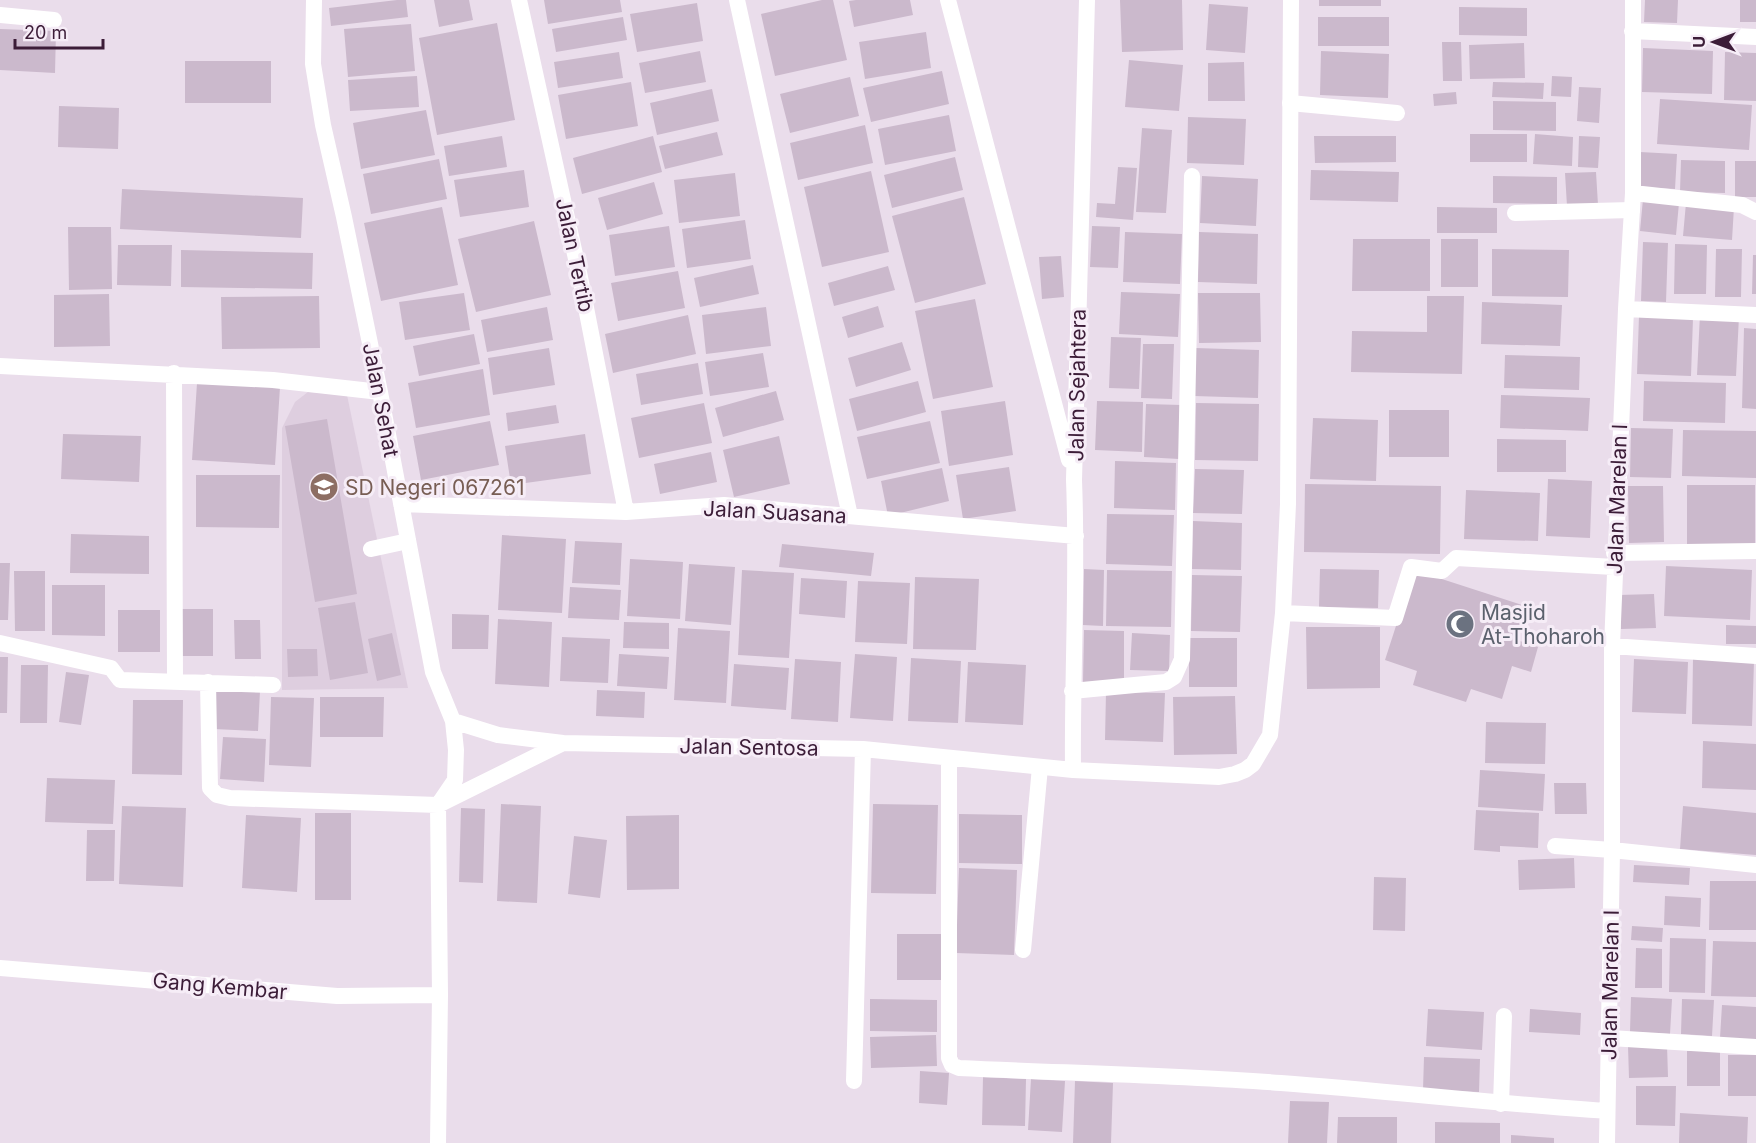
<svg xmlns="http://www.w3.org/2000/svg" width="1756" height="1143" viewBox="0 0 1756 1143" font-family="Inter,sans-serif">
<style>
.built{fill:#decedf}
.building{fill:#cbb9cc}
.lines{fill:none;stroke-linecap:round;stroke-linejoin:round}
.service{stroke:#fff;stroke-width:16}
.minor{stroke:#fff;stroke-width:16}
.labels{text-anchor:middle;dominant-baseline:central;stroke-width:6;stroke-linejoin:round;paint-order:stroke}
.street-label{font-size:21px;fill:#3c1d38;stroke:#f6edf7}
.education-label{font-size:21px;fill:#785e54;stroke:#f6edf7;text-anchor:start}
.worship-label{font-size:21px;fill:#5b616d;stroke:#f6edf7;text-anchor:start}
</style>
<rect width="100%" height="100%" fill="#eaddeb"/>
<path class="built" d="M308,392L347,395L408,688L282,690V428L295,402Z"/>
<path class="building" d="M397,0H406L408,17L331,26L329,8Z
M434,0H469L473,20L439,27Z
M544,0H620L622,12L548,24Z
M822,0H833L847,60L775,76L761,14Z
M856,0H910L913,15L854,27L849,1Z
M1120,0H1182L1183,50L1122,52Z
M1319,0H1381V6H1319Z
M1645,0H1678L1677,23L1644,22Z
M1740,0H1756V22H1740Z
M697,3L703,41L637,52L630,14Z
M1209,4L1248,7L1245,53L1206,50Z
M1459,7L1527,8V36L1459,35Z
M623,17L627,40L556,52L552,29Z
M1318,17H1389V46H1318Z
M497,23L515,120L437,135L419,38Z
M411,24L415,71L348,77L344,29Z
M0,29L56,31L55,73L0,70Z
M926,32L931,68L865,79L859,42Z
M1442,42H1461L1462,81H1443Z
M1524,43L1525,78L1470,79L1469,45Z
M1643,48L1713,51L1712,94L1642,92Z
M700,51L706,82L645,93L639,63Z
M1321,51L1389,54L1388,98L1320,95Z
M619,52L623,78L558,88L554,62Z
M1725,52L1756,53V101L1724,100Z
M1129,60L1183,65L1179,111L1125,107Z
M185,61H271V103H185Z
M1244,62L1245,101H1208V63Z
M942,71L949,104L871,122L863,88Z
M417,76L419,107L350,111L348,80Z
M1552,76L1572,77L1571,97L1551,96Z
M850,77L859,116L790,133L780,94Z
M631,82L638,126L566,139L558,95Z
M1493,82L1544,83L1543,99L1492,97Z
M1579,87L1601,88L1599,123L1577,121Z
M712,89L719,121L657,135L650,103Z
M1456,92L1457,104L1434,106L1433,94Z
M1660,99L1752,105L1749,150L1657,144Z
M1493,101L1556,102V131L1493,130Z
M59,106L119,108L118,149L58,147Z
M426,110L435,155L361,169L353,123Z
M949,115L956,151L885,165L878,129Z
M1188,117L1246,119L1244,165L1187,163Z
M865,125L873,163L798,180L790,143Z
M1142,128L1172,130L1166,213L1136,212Z
M717,132L723,155L665,169L659,146Z
M1470,134H1527V162H1470Z
M1535,134L1573,137L1572,166L1533,164Z
M502,136L507,167L449,176L444,146Z
M653,136L662,172L582,194L573,158Z
M1314,136H1396V162L1315,163Z
M1579,136L1600,137L1598,168L1578,167Z
M1640,152L1677,154L1675,189L1639,187Z
M955,157L963,190L892,208L884,175Z
M439,159L447,199L371,214L363,174Z
M1681,160L1725,161V193L1680,192Z
M1735,161H1756V197H1735Z
M1118,167L1137,168L1133,220L1096,217L1097,203L1115,204Z
M524,170L529,207L460,217L454,180Z
M1311,170L1399,172L1398,202L1310,200Z
M871,171L889,252L822,267L804,187Z
M1596,172L1598,205L1567,206L1565,173Z
M735,173L740,216L679,223L674,180Z
M1202,176L1258,179L1256,226L1200,223Z
M1493,176L1557,177V204L1493,203Z
M654,182L663,214L607,230L598,198Z
M122,189L303,198L301,238L120,229Z
M964,197L986,284L915,303L892,216Z
M1643,199L1679,203L1676,235L1640,231Z
M1686,203L1734,207L1732,240L1683,236Z
M442,207L458,285L381,301L364,223Z
M1437,207L1497,208V233H1437Z
M745,220L751,259L687,268L682,229Z
M534,221L551,295L476,312L458,239Z
M669,226L675,267L615,276L609,235Z
M1092,226L1120,227L1118,268L1090,267Z
M68,227H111L112,289L69,290Z
M1125,232L1182,234L1180,284L1123,282Z
M1199,232L1258,234L1257,284L1198,282Z
M1353,239H1430V291H1352Z
M1441,239H1478V287H1441Z
M1643,242L1668,243L1666,302L1641,301Z
M1675,244L1707,245L1706,294H1674Z
M118,245H172L171,286L117,285Z
M1492,249L1569,250L1568,297L1492,296Z
M1716,249H1742L1741,297H1715Z
M181,250L313,253L312,289L181,287Z
M1753,255H1756V294H1752Z
M1061,256L1064,297L1042,299L1039,257Z
M753,265L759,294L700,307L694,278Z
M888,266L895,290L834,306L828,283Z
M678,271L685,308L618,321L611,283Z
M1121,292L1180,294L1178,337L1119,334Z
M464,293L470,330L405,340L399,302Z
M1198,293H1260L1261,342L1199,343Z
M109,294L110,346L54,347V295Z
M319,296L320,348L222,349L221,297Z
M1427,296H1464L1462,374L1351,372L1352,331L1427,332Z
M975,299L993,387L933,399L915,311Z
M1482,302L1562,305L1560,346L1481,344Z
M878,306L884,327L848,338L842,317Z
M547,307L553,340L487,352L481,320Z
M766,307L771,346L706,354L702,315Z
M1700,314L1739,316L1736,376L1697,375Z
M688,315L696,354L613,373L605,334Z
M1639,316L1693,318L1691,376L1637,374Z
M1744,328L1756,329V409L1742,408Z
M474,334L480,364L419,376L413,346Z
M1111,337L1141,338L1139,389L1109,388Z
M902,342L911,370L856,387L848,358Z
M1143,344H1174L1172,399L1141,398Z
M549,348L555,385L493,395L488,358Z
M1195,348L1259,350L1258,398L1194,396Z
M763,353L769,387L710,396L705,362Z
M1505,355L1580,357L1579,390L1504,388Z
M698,363L703,394L641,405L636,374Z
M483,369L490,415L416,428L408,383Z
M918,381L926,412L857,431L849,399Z
M1644,381L1726,383L1725,423L1643,421Z
M197,383L280,387L275,465L192,460Z
M776,391L784,420L723,437L715,408Z
M1501,395L1590,398L1588,431L1500,428Z
M1005,401L1013,455L949,466L941,411Z
M1097,401L1143,402L1142,452L1095,450Z
M704,403L712,443L639,458L631,418Z
M1196,403L1259,404L1258,461L1195,460Z
M1146,404L1181,405L1179,459L1144,457Z
M556,405L559,423L508,431L506,413Z
M1389,410H1449V457H1389Z
M1313,418L1378,420L1376,481L1310,479Z
M327,419L357,594L315,602L285,426Z
M490,421L499,465L421,480L413,436Z
M930,421L940,463L867,479L857,437Z
M1631,428L1673,429L1671,478L1630,477Z
M1683,430L1756,431V478L1682,476Z
M63,434L141,436L139,482L61,479Z
M585,434L591,474L511,485L505,446Z
M779,436L790,484L734,497L723,450Z
M1497,439L1566,440V472H1497Z
M711,452L717,482L660,494L654,464Z
M1115,461L1176,463L1175,510L1114,508Z
M1009,467L1016,511L963,519L956,475Z
M942,468L949,501L888,516L881,481Z
M1195,469L1244,470L1242,514L1193,513Z
M196,475H280L279,528L196,527Z
M1548,479L1592,481L1590,538L1546,536Z
M1305,484L1441,486L1440,554L1304,552Z
M1687,485H1755V544H1687Z
M1628,486H1663L1664,542L1629,543Z
M1466,490L1540,493L1538,541L1464,539Z
M1107,514L1174,515L1172,566L1106,564Z
M1193,521L1242,523L1241,570L1192,569Z
M71,534L149,536V574L70,573Z
M502,535L566,539L562,613L498,610Z
M575,541L622,543L620,585L572,583Z
M782,544L874,553L871,576L779,567Z
M630,559L683,562L680,619L627,616Z
M0,563H10L8,620H0Z
M689,564L735,567L731,625L685,621Z
M1666,566L1752,570L1750,620L1664,616Z
M1084,569L1104,570L1103,626L1083,625Z
M1320,569L1379,570L1378,608L1319,607Z
M742,570L794,573L789,658L738,655Z
M1107,570L1172,571L1171,627L1106,626Z
M1414,570L1528,607L1517,640L1538,647L1531,672L1512,666L1502,699L1471,689L1466,702L1413,685L1417,671L1385,660Z
M14,571H45V631H15Z
M1192,575L1242,576L1240,632L1191,631Z
M915,577L979,579L976,650L913,649Z
M801,578L847,581L845,618L799,614Z
M858,581L910,583L907,644L855,642Z
M52,585H105V636L52,635Z
M570,587L621,590L619,620L568,618Z
M1654,594L1656,628L1621,629L1619,595Z
M355,602L368,673L330,680L318,608Z
M181,609H213V656H181Z
M118,610H160V652H118Z
M452,614L489,615L488,649H452Z
M498,619L552,622L549,687L495,684Z
M234,620H260L261,659H235Z
M624,622L669,623V649L623,648Z
M1726,625L1756,626V644H1726Z
M1306,627H1380V688L1307,689Z
M678,628L730,631L726,703L674,700Z
M1084,630L1124,631V683L1083,682Z
M392,633L401,675L377,681L368,639Z
M1132,633L1170,635L1169,671L1130,670Z
M562,637L610,639L608,683L560,681Z
M1189,638H1237V687H1189Z
M287,649H317L318,676L288,677Z
M619,654L669,657L667,689L617,686Z
M855,654L897,657L893,721L850,718Z
M0,657H8L7,713H0Z
M911,658L961,661L958,723L908,721Z
M1693,658L1754,661L1752,726L1692,724Z
M795,659L841,662L838,722L791,719Z
M1634,659L1688,662L1686,714L1632,712Z
M968,662L1026,665L1023,725L965,722Z
M734,664L789,668L786,710L731,706Z
M21,665H48L47,723H20Z
M66,672L89,675L81,725L59,722Z
M216,689L260,691L258,731L214,729Z
M597,690L645,692L644,718L596,716Z
M1106,692L1165,693L1163,742L1105,740Z
M1235,696L1237,754L1174,755L1173,697Z
M271,697L314,698L311,767L269,765Z
M320,697H384L383,737H320Z
M133,700H183L182,775L132,774Z
M1486,722L1546,723L1545,764L1485,763Z
M223,737L266,739L264,782L220,779Z
M1703,741L1756,744V790L1702,788Z
M1480,770L1545,774L1543,811L1478,807Z
M47,778L115,780L113,824L45,822Z
M1554,783H1586L1587,814H1555Z
M501,804L541,806L537,903L497,901Z
M873,804L938,805L936,894L871,893Z
M122,806L186,808L183,887L119,884Z
M1683,806L1756,813V855L1680,849Z
M461,808L485,809L483,883L459,882Z
M1476,810L1539,813L1538,848L1500,846V852L1474,850Z
M315,813H351V900H315Z
M959,814L1022,815V864L959,863Z
M246,815L301,818L297,892L242,888Z
M679,815V889L627,890L626,816Z
M87,830H115L114,881H86Z
M574,836L607,840L600,898L568,894Z
M1574,858L1575,888L1519,890L1518,860Z
M1634,865L1690,868L1689,885L1633,882Z
M959,868L1017,870L1014,955L956,953Z
M1374,877L1406,878L1405,931L1373,930Z
M1710,881H1756V930H1709Z
M1665,896L1701,898L1700,927L1664,925Z
M1632,926L1663,928L1662,942L1631,940Z
M897,934H943V980H897Z
M1670,938L1706,939L1705,993L1669,992Z
M1713,941L1756,942V997L1711,996Z
M1636,948L1662,949V988H1635Z
M1631,997L1672,999L1670,1034L1630,1032Z
M870,999L937,1000V1032L870,1031Z
M1682,999L1714,1000L1712,1036L1681,1034Z
M1722,1005L1756,1007V1040L1720,1038Z
M1428,1009L1484,1012L1482,1050L1426,1046Z
M1530,1009L1581,1013L1580,1035L1529,1032Z
M936,1035L937,1066L871,1068L870,1037Z
M1667,1045L1668,1077L1629,1078L1628,1046Z
M1687,1051H1720V1086H1687Z
M1728,1055H1756V1096H1728Z
M1424,1057L1480,1059L1479,1092L1423,1090Z
M920,1071L949,1073L947,1105L919,1103Z
M983,1077L1026,1079L1025,1126L982,1125Z
M1031,1079L1065,1081L1062,1132L1028,1130Z
M1075,1081L1113,1083L1111,1143H1073Z
M1636,1086H1676L1675,1126L1636,1125Z
M1290,1101L1329,1102L1327,1143H1288Z
M1680,1113L1748,1117L1747,1143H1679Z
M1338,1117H1397V1143H1337Z
M1435,1122L1500,1123V1143H1435Z
M1511,1135L1554,1138V1143H1511Z"/>
<g class="lines">
<path class="service" d="M1290,103L1397,113
M1515,213L1632,210
M371,549L408,541
M1555,846L1612,850
M1023,950L1040,767
M1501,1104L1504,1016"/>
<path class="minor" d="M314,0L313,64L323,125L344,217L380,392L433,672L453,721L498,735L563,743
M519,0L580,277L626,512
M737,0L850,516
M948,0L1069,460
M0,15L54,20
M1632,31L1756,37
M1633,193L1742,205L1756,212
M1626,309L1756,315
M0,366L273,380L380,392
M174,373L175,681
M401,504L626,512L724,505L1076,536
M1614,553L1756,551
M1283,613L1395,618L1411,567L1442,571L1456,558L1614,567
M0,643L111,668L120,680L273,685
M1612,646L1756,656
M208,682L210,788L217,795L230,798L438,805L563,743L863,749L1073,770L1219,777L1235,774L1245,770L1253,764L1270,735L1283,613L1288,504L1291,0
M1072,691L1166,682L1174,677L1182,659L1192,176
M949,759V1058L952,1065L959,1068C1067,1073 1174,1075 1281,1083C1390,1091 1498,1104 1607,1111
M1073,770C1072,673 1078,576 1074,480L1087,0
M1612,850L1756,865
M0,968L337,996L440,995
M1610,1038L1756,1047
M854,1081L863,749
M438,1143L440,995L438,805L455,780L456,750L453,721
M1607,1143L1612,850V646L1626,309L1633,193V0"/>
</g>
<defs>
<g id="school-disc" transform="scale(1.5)"><circle r="9.5" fill="#8d6e63" stroke="#f6edf7"/><path d="M0-5L7-2L0 1L-7-2ZM-4 1L0 2.5L4 1V4Q0 6-4 4Z" fill="#fff"/></g>
<g id="mosque-disc" transform="scale(1.5)"><circle r="9.5" fill="#6b7280" stroke="#f6edf7"/><path d="M3.5-4.9A6 6 0 1 0 3.5 4.9A5 5 0 1 1 3.5-4.9Z" fill="#fff"/></g>
</defs>
<g fill-rule="evenodd">
<use href="#school-disc" x="324" y="487"/>
<use href="#mosque-disc" x="1460" y="624"/>
</g>
<g class="labels">
<g class="street-label">
<text transform="translate(575 255) rotate(78)">Jalan Tertib</text>
<text transform="translate(1077 385) rotate(-89)">Jalan Sejahtera</text>
<text transform="translate(381 400) rotate(79)">Jalan Sehat</text>
<text transform="translate(1617 499) rotate(-88)">Jalan Marelan I</text>
<text transform="translate(775 512) rotate(3)">Jalan Suasana</text>
<text transform="translate(749 747) rotate(1)">Jalan Sentosa</text>
<text transform="translate(1610 985) rotate(-89)">Jalan Marelan I</text>
<text transform="translate(220 986) rotate(5)">Gang Kembar</text>
</g>
<g class="education-label">
<text x="345" y="487">SD Negeri 067261</text>
</g>
<g class="worship-label">
<text x="1481" y="612">Masjid<tspan x="1481" dy="24">At-Thoharoh</tspan></text>
</g>
</g>
<g transform="translate(1714 42) rotate(270)" stroke="#f6edf7" stroke-width="4.5" paint-order="stroke">
<path d="M0-4.5L10 22L0 15L-10 22Z" fill="#3c1d38"/>
<text y="-9" font-size="16" font-weight="bold" text-anchor="middle" fill="#3c1d38">U</text>
</g>
<path d="M15 39v9h88v-9" fill="none" stroke="#3c1d38" stroke-width="3"/>
<text x="24" y="39" font-size="18" fill="#3c1d38" stroke="#f6edf7" stroke-width="4.5" paint-order="stroke">20 m</text>
</svg>
